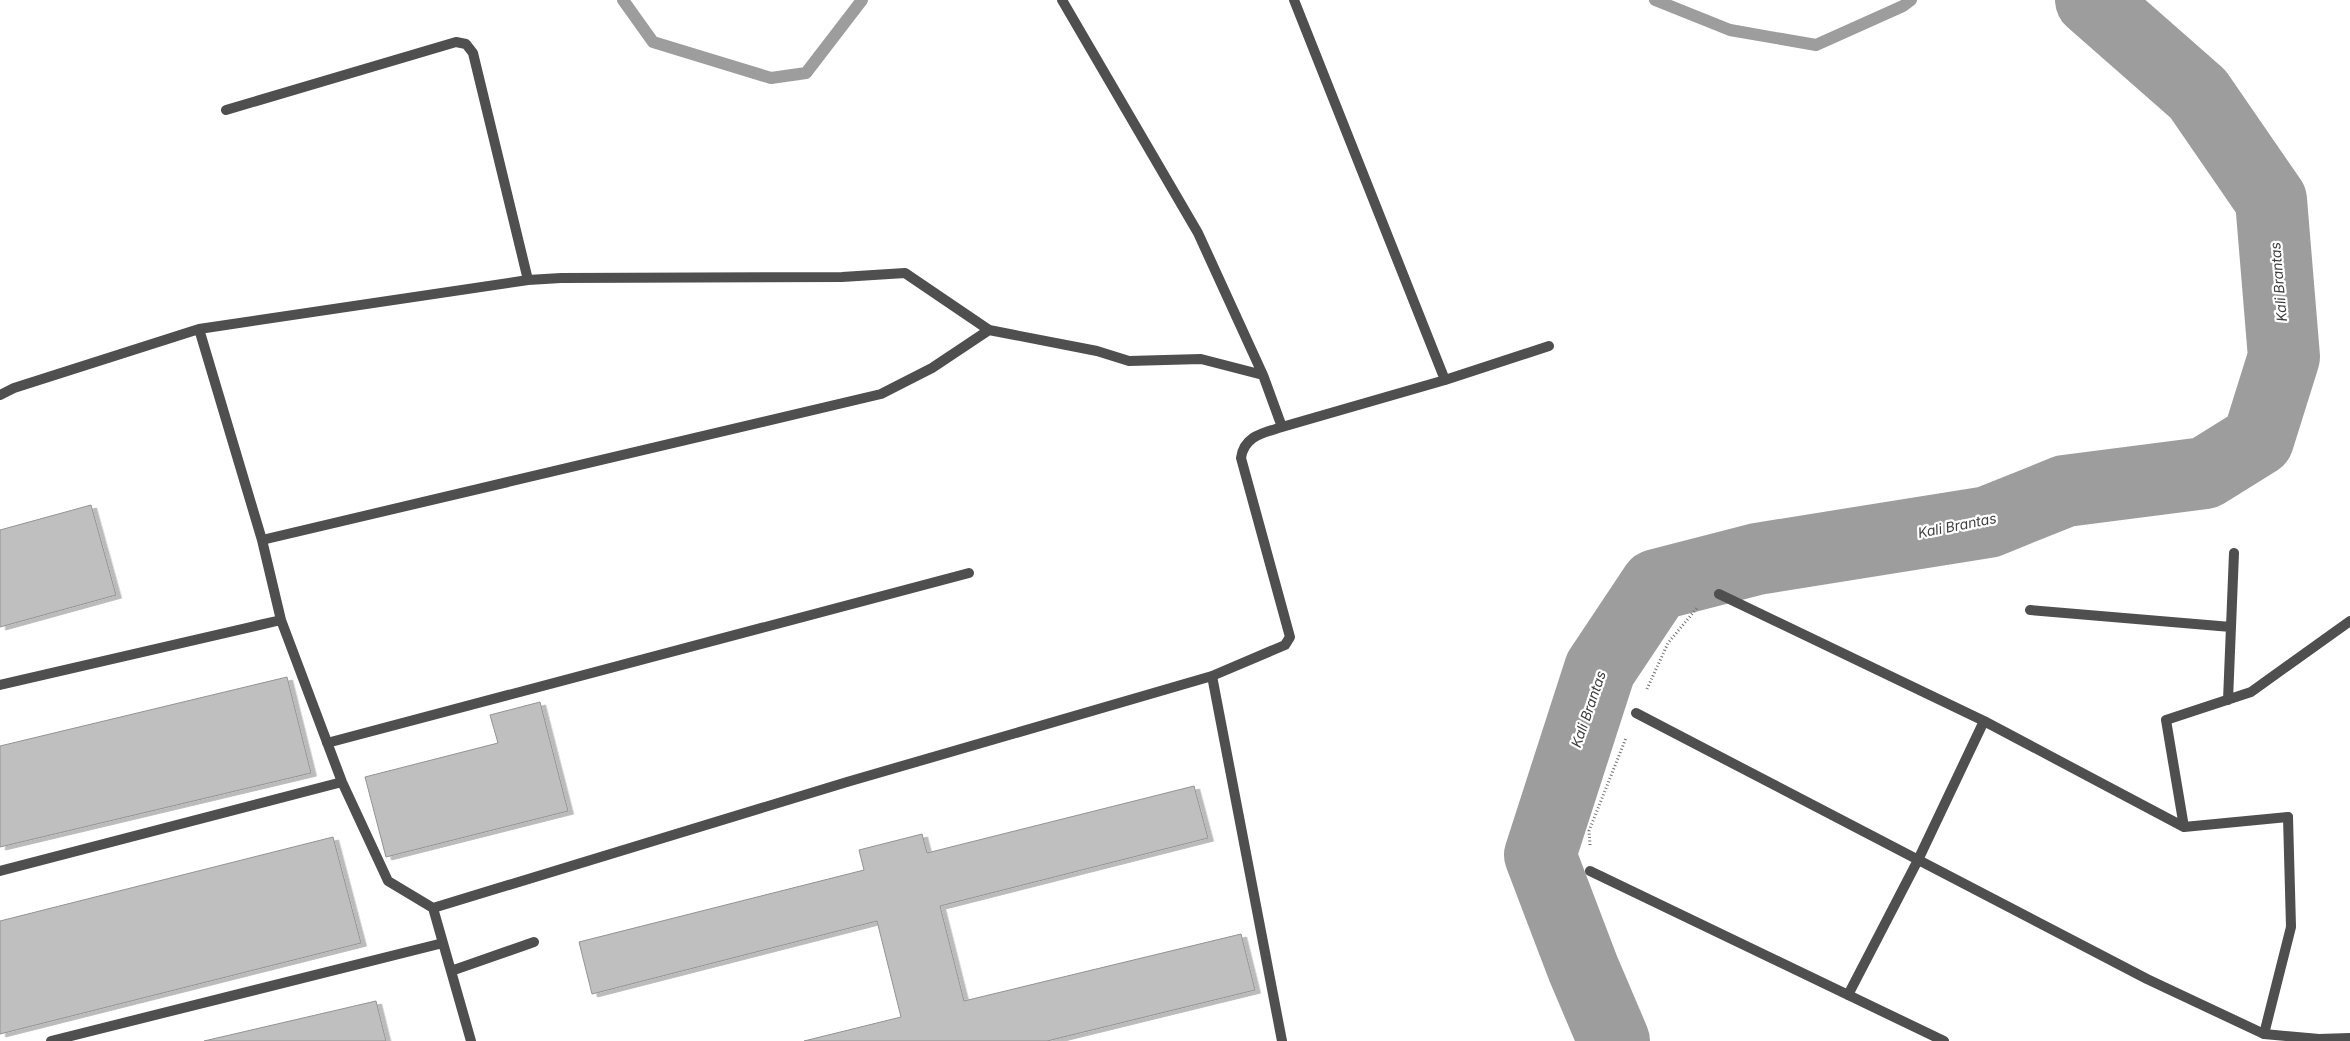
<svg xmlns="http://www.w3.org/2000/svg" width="2350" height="1041" viewBox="0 0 2350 1041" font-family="Inter,sans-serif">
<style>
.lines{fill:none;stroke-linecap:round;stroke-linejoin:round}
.stream{stroke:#9d9d9d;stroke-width:12}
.river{stroke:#9d9d9d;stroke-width:72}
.building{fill:#bfbfbf;stroke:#939393;filter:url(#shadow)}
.path{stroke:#717171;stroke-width:3;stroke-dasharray:1 2.5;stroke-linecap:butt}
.lane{stroke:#4f4f4f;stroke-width:10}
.street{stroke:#4f4f4f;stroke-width:10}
.labels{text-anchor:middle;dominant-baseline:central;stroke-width:4.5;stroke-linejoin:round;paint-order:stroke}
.water-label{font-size:14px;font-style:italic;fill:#3e3e3e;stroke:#fff}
</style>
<defs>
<filter id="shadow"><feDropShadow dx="5.5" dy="3" stdDeviation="0" flood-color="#0004"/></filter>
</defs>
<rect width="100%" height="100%" fill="#fff"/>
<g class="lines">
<path class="stream" d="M623,0L653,42L771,78L806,73L862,0
M1655,0L1730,30L1816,45L1903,6L1911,0"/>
<path class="river" d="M1614,1041L1583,968L1540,855L1600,669L1656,585L1757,559L1988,522L2065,491L2205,473L2258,440L2284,357L2271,200L2198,94L2091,0"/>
</g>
<path class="building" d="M91,505L116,595L0,627V530Z
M287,677L311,773L0,847V746Z
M540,702L568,811L386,857L365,777L498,743L490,715Z
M1194,786L1208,838L940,906L964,1001L1241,934L1255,990L1047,1041H804L901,1017L877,921L592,994L579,942L864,870L859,850L922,834L927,853Z
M333,837L361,943L0,1034V921Z
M376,1001L386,1041H204Z"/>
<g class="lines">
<path class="path" d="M1647,689L1668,643L1697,608
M1590,845L1589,831L1626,738"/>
<path class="lane" d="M1062,0L1198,233L1263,375
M1294,0L1445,380
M226,110L456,42L466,44L473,53L528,280
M199,329L262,540L281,620L342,782L388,881L433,908L471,1041
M0,395L14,388L199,329L528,280L561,278L842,277L905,273L989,330L1097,351L1129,361L1201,359L1263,375L1282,427L1445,380L1549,346
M262,540L881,394L932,368L989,330
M1212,676L1282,1041
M0,685L281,620
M327,743L969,573
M0,871L342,782
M433,908L847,782L1212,676L1285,645L1290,637L1241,458C1244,436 1263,433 1282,427
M451,971L534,942
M2264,1034L2291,927L2288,817
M51,1041L443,943"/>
<path class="street" d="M1719,594L1984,721L2184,827L2288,817
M2030,610L2231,627
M2228,700L2234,553
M1636,713L2147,979L2264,1034L2319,1039L2350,1038
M2184,827L2166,720L2251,692L2350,621
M1590,871L1944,1041
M1848,995L1918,860L1984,721"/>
</g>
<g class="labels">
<g class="water-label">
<text transform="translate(2278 282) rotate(-95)">Kali Brantas</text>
<text transform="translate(1957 525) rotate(-11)">Kali Brantas</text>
<text transform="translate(1588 709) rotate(-71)">Kali Brantas</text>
</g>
</g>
</svg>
